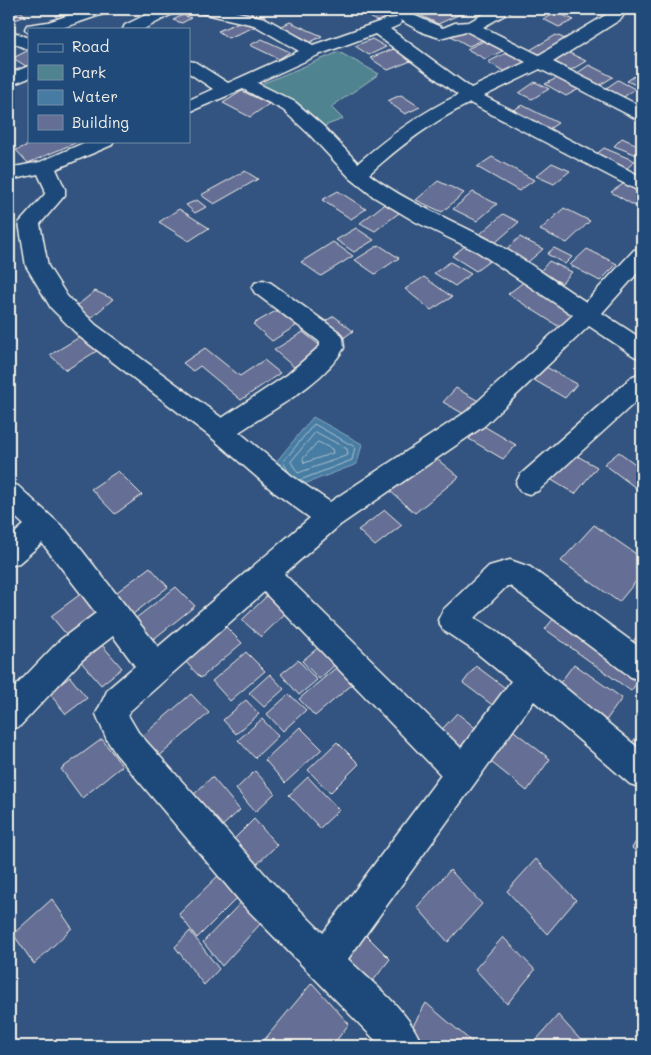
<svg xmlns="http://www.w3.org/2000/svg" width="651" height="1055" viewBox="0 0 651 1055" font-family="Mali,sans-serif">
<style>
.green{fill:#4f8390;stroke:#a2babc}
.water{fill:#467ba3;stroke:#8caabf}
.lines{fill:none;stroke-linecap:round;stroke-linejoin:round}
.shore{stroke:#aec2cc;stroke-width:1}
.building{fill:#656e94;stroke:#f4f1e8}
.street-casing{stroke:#f4f1e8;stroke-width:3}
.street{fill:#1f4a7a;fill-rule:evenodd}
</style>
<rect width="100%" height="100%" fill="#335481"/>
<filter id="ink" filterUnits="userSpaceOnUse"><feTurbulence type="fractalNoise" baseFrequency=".02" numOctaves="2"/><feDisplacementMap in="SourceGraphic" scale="10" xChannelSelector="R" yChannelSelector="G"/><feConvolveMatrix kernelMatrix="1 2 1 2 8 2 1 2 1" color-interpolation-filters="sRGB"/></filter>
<g filter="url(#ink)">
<path class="green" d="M339,52L379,74L331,107L343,119L319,128L259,85Z"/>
<path class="water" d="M313,417L362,444L357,464L294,488L276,462Z"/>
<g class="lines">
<path class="shore" d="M316,432L347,449L348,455L298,473L291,462Z
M318,442L332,449L333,453L304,463L303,459Z
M289,472L283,462L314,424L355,447L352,460L300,480"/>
</g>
<path class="building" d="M353,9H377L363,15Z
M430,9H455L463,13L438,24L418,14Z
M72,10L78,14L61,21L55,16Z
M379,10L390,16L378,22L367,15Z
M20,11L26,16L9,22V15Z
M558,13L574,20L559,27L543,19Z
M183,15L191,18L182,23L173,20Z
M246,19L257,26L228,38L218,31Z
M290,22L322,36L311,42L280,27Z
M469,28L487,38L469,46L451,36Z
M556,35L570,41L544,56L530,50Z
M262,39L290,52L279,59L250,45Z
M372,39L386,47L369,55L355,46Z
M488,39L507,49L485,59L467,49Z
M399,47L416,59L388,70L370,58Z
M29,50V68L13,58Z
M563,50L586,61L571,70L547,58Z
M510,51L530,61L507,73L488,62Z
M589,65L613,77L600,85L576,74Z
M642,71V83L638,86L627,81Z
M557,78L579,89L566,96L545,84Z
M618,80L635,89L621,99L602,91Z
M535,82L549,89L532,99L519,93Z
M242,91L269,104L250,117L223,103Z
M401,95L420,107L405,114L387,101Z
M522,105L558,123L546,131L510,112Z
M622,138L642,147V157L614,146Z
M38,141H72L75,143L28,163L16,150Z
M604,148L635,161L625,170L594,156Z
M492,157L534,180L519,191L477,167Z
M552,163L570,171L554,184L536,176Z
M245,171L258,179L214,204L201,195Z
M438,181L464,193L442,212L416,200Z
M628,181L642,189V202L635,206L611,192Z
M338,191L366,209L351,219L322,200Z
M473,192L497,204L477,221L453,209Z
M197,200L206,207L195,213L186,205Z
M387,202L403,210L375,231L360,223Z
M564,208L590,221L567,243L540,230Z
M179,209L209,228L189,241L159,222Z
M503,214L519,222L496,242L480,234Z
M356,228L374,240L354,252L336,240Z
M520,237L543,249L527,263L504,251Z
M333,242L353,256L321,276L301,262Z
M470,242L495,257L476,271L452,256Z
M379,245L399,258L375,274L355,260Z
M554,248L572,257L565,264L547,254Z
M587,249L617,264L600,281L570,265Z
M549,261L572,272L562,283L539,273Z
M450,262L471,274L455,286L434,273Z
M424,277L452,297L431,310L405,289Z
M525,281L579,314L561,328L508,294Z
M95,291L113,299L91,318L73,309Z
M283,307L302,322L272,341L253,324Z
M334,316L353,331L342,339L322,323Z
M303,332L323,348L294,367L274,350Z
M83,335L100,349L66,370L50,355Z
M205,348L240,376L264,360L280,373L241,400L200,366L193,371L183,363Z
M546,367L577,384L565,398L534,380Z
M456,388L482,403L469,417L443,402Z
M482,425L516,445L503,459L469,439Z
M619,452L642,469V482L636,488L604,464Z
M572,453L597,467L575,494L550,479Z
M433,456L459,477L415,513L390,491Z
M118,471L142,495L115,514L91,489Z
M385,510L402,525L375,546L358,530Z
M594,525L642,558V574L619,602L561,561Z
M150,567L168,587L128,618L109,598Z
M176,587L195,606L146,645L127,625Z
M275,588L295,604L261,637L242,620Z
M86,590L111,617L75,645L51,616Z
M559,612L642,672V676L631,691L545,629Z
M223,624L242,643L201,678L182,658Z
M640,632L642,634V659L627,650Z
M102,645L122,668L101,685L81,662Z
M320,646L337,663L319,679L302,661Z
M246,652L265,671L230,701L212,681Z
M298,660L317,680L299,695L281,674Z
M574,664L622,698L602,726L554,691Z
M338,666L354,683L315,716L299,699Z
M476,666L512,693L499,710L463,683Z
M270,674L284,689L264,707L249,693Z
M70,677L87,698L66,714L49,693Z
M191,694L209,713L156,759L139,739Z
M289,694L306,710L283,731L267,714Z
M246,700L259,714L236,734L223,720Z
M457,713L484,735L460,763L433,739Z
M262,719L278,736L255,758L238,740Z
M300,727L322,749L285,783L265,760Z
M510,728L550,759L527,791L486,758Z
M642,730V755L630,745Z
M102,739L122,766L82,798L61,769Z
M337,742L359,764L330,793L308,770Z
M255,771L275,793L255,812L236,789Z
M212,777L240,810L219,829L192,796Z
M308,777L339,810L320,828L289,795Z
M254,819L277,845L253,868L231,842Z
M642,832V856L632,848Z
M536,859L576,900L547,934L507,891Z
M228,866L247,888L197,938L179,914Z
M450,870L482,904L448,942L417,907Z
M253,890L272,911L222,966L203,942Z
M52,899L72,928L34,964L13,934Z
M359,928L390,959L366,990L335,958Z
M190,931L219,969L204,985L175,947Z
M503,937L535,970L507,1004L475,969Z
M312,983L349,1024L332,1046H259Z
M426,1003L472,1042L470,1046H428L410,1031Z
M558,1015L586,1046H531Z"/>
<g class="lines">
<g class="street-casing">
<path id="street" d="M88,9H111L109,12L59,29H29V33L25,29L27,25L48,22Z
M158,9H178L176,12L144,29H123L125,25Z
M195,9H224L265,18L313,45L387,19L397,18L396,16L398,13L404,11L443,28L455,23L469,22L492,9H512L510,12L483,27L539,55L609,13H621L623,16L621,19L553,62L642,107V119L635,118L540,69L484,96L642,177V191L635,189L470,103C432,122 401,145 369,174C407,203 451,219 493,242C525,259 555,282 586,302L634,250L642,248V268L602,313L642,339V359L634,356L589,326L484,426L340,525L284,574L461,748L511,681L473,650L443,630L438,620L443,610L489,566L510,560L530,567L642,649V681L631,677L510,586H507L475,618L495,630L642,751V788L630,784L534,701L348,959C374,985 410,1011 422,1046H381L244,906L116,754L107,740L96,714L108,689L135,666L113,636L82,660L20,726L9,730V693L60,640L96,613L42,543L19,563L9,566V538L24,525L9,511V483L18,486L66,530L158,647L310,518L274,492L212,438L80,337L51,308L26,266L19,223L45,194V189L38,174L9,180V168L40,162L88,141H114L112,145L56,169L65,189V195L40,224L48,266L67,296L96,325L222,418L287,375L320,346V342L255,293L252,288L255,283L263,280L271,283L339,332L343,338L344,348C323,384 273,409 239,432L292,476L330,502L466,412L573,315L478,252L416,222L374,197L350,178L309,134L283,110L243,89L189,112V100L213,89L189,73V61L195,62L228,83L299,51L254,25L197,12ZM400,20L424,33L440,38L466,31L526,62L471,88L390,29L399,25L401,22ZM375,34L458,95C420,113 389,136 358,163L323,126L295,102L257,83L318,55ZM264,592L441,775L323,933L270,880L138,732L128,715L130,711Z
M9,30L29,38V50L9,41Z
M29,66V78L9,86V74Z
M642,373V396L538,491L529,494L520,491L516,483L520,475L633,376Z"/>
</g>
<use href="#street" class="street"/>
</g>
</g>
<rect width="651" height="1055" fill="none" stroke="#1f4a7a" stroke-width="30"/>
<rect x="15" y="15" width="621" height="1025" fill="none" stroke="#f4f1e8" stroke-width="2" filter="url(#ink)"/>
<rect x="28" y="28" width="162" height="115" fill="#1f4a7a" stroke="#748da6"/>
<rect x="38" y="44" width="25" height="8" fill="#1f4a7a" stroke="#748da6"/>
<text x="72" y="52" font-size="15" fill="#f4f1e8">Road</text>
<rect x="38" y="65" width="25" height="15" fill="#4f8390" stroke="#748da6"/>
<text x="72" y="78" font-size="15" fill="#f4f1e8">Park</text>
<rect x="38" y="90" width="25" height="15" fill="#467ba3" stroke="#748da6"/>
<text x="72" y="102" font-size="15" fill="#f4f1e8">Water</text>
<rect x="38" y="115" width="25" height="15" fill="#656e94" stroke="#748da6"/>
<text x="72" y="128" font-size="15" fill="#f4f1e8">Building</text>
</svg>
